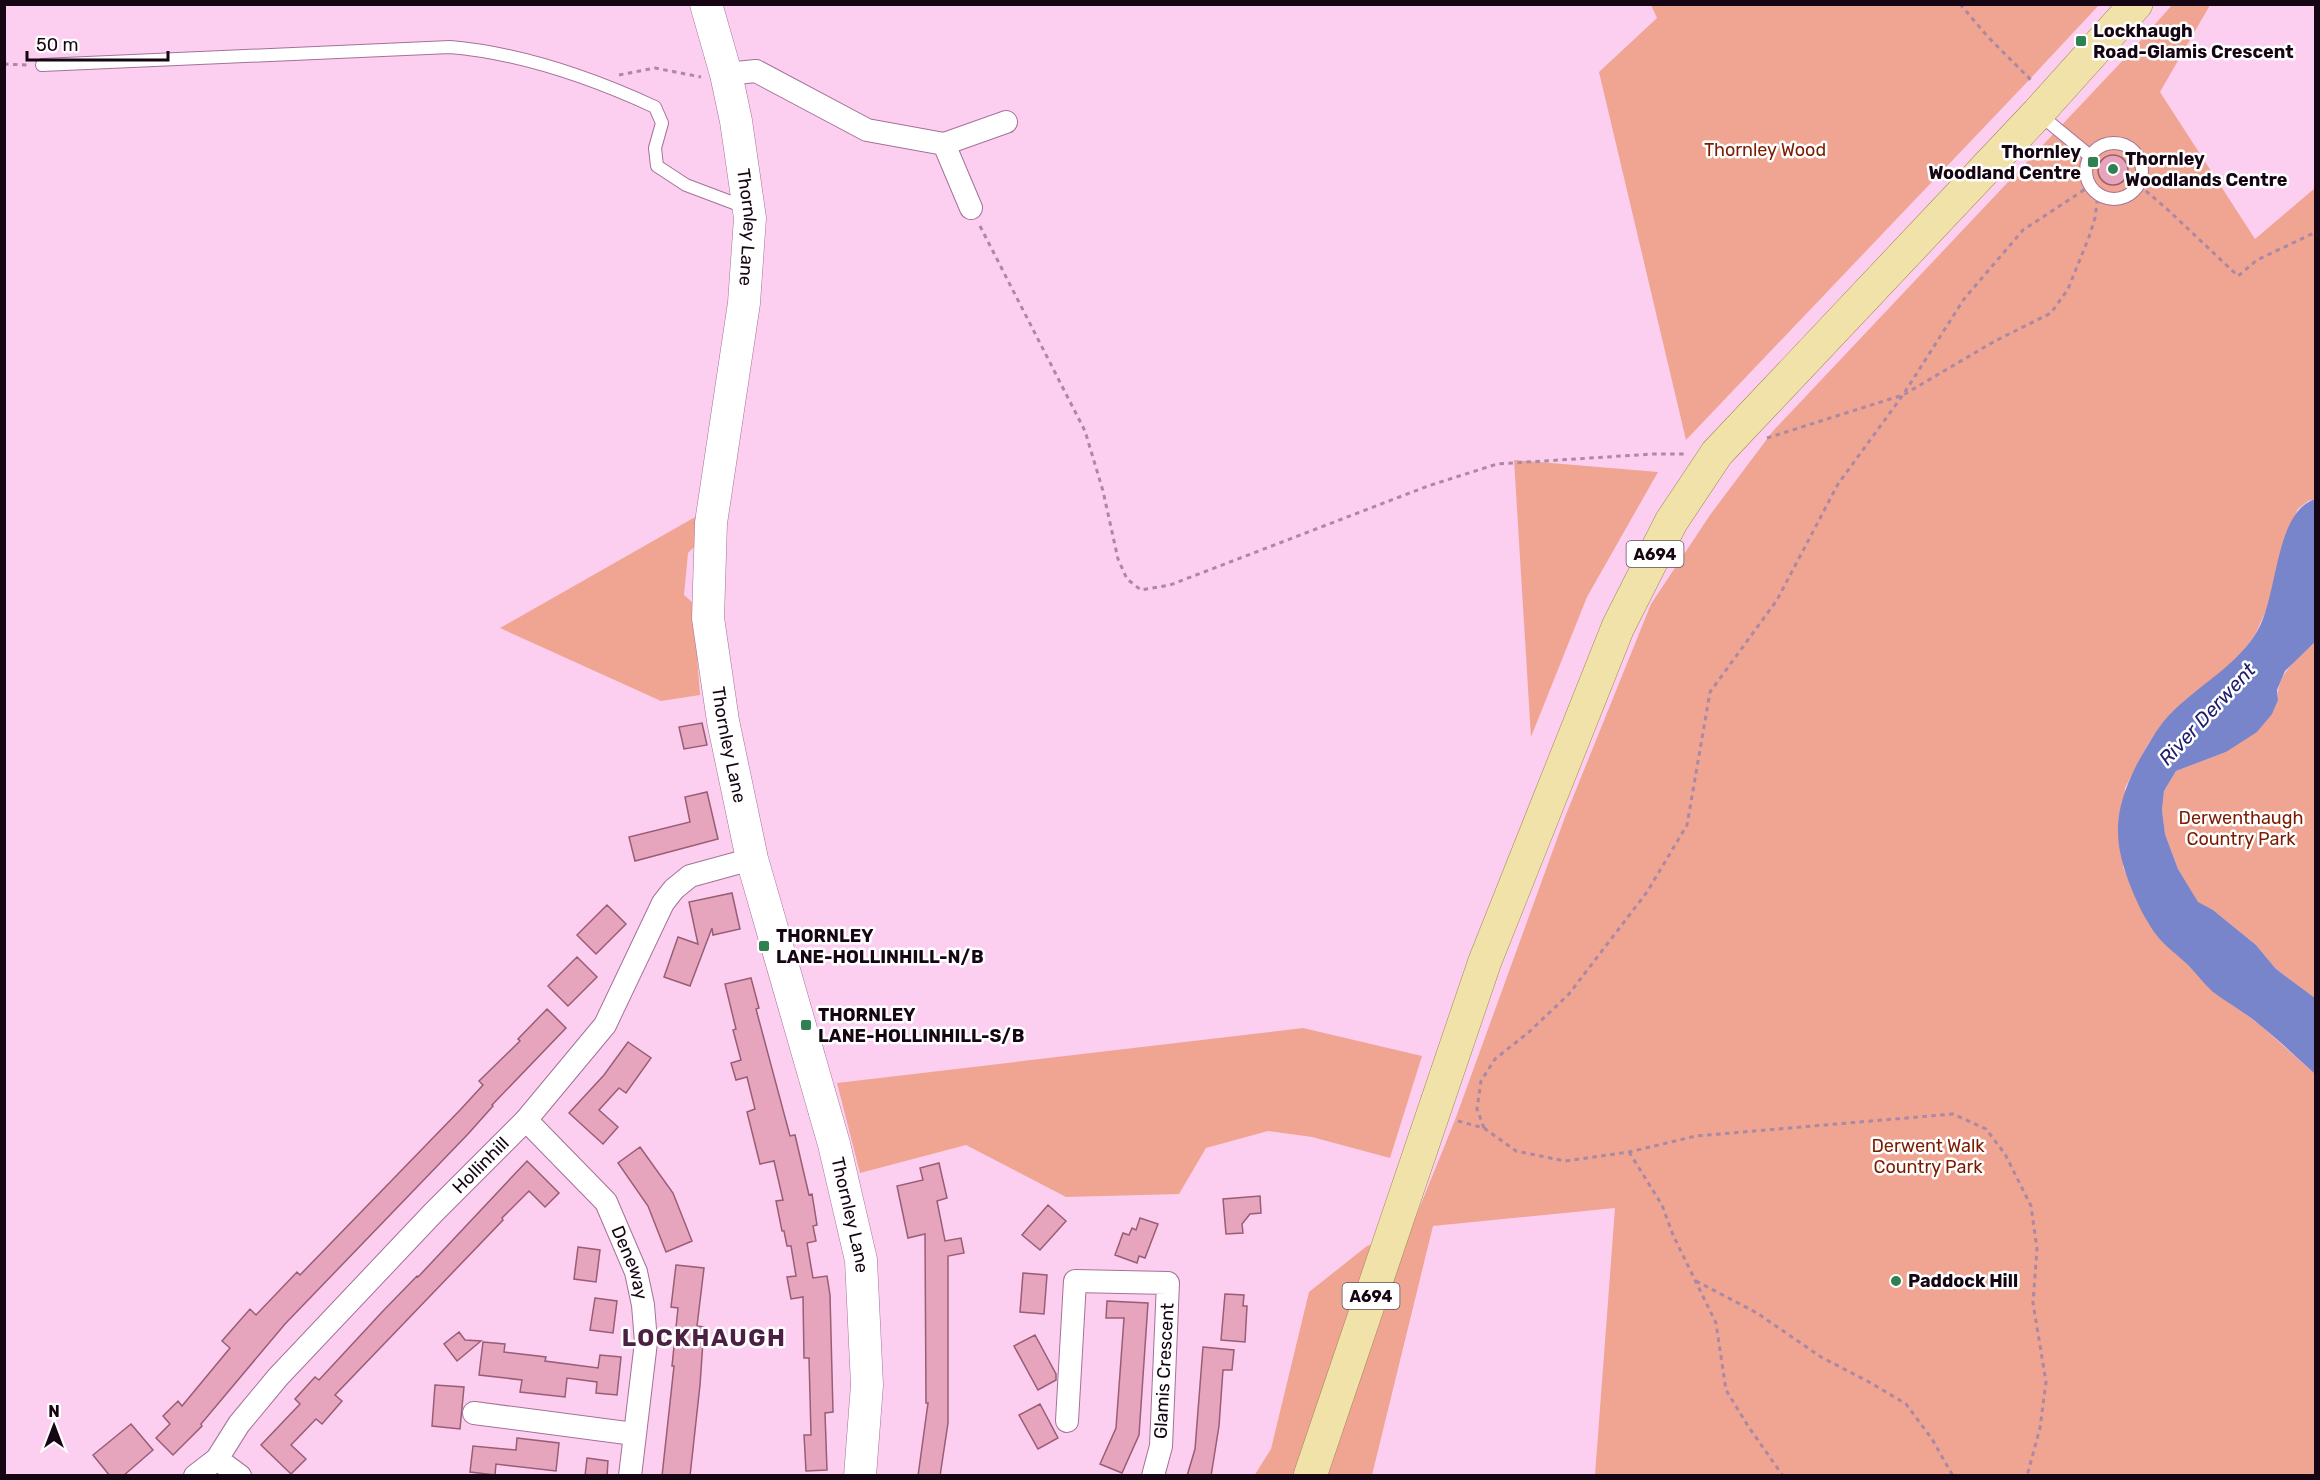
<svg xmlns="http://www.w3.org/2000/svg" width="2320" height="1480" viewBox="0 0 2320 1480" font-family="Rubik,sans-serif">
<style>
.green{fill:#efa592}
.water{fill:#7885cb}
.building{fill:#e6a4bd;stroke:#995d74;stroke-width:1.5}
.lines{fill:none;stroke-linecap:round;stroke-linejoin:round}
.lane-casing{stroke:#a47198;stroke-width:14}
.street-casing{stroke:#a47198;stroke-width:24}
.secondary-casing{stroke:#a47198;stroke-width:33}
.primary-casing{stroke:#9e8850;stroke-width:34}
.path{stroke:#ab88a3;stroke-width:3;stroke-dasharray:4.5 4.5;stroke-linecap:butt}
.lane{stroke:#fff;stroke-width:12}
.street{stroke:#fff;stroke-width:22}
.secondary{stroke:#fff;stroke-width:32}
.primary{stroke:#f1e2aa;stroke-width:33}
.poi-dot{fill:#2f8152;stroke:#fff;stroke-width:2}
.labels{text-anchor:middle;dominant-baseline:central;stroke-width:5;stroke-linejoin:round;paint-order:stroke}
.shield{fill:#fff;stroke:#5c505a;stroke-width:1.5}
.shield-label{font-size:16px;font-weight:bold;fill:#160513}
.poi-label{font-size:18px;font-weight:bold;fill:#160513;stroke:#fff;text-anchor:start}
.park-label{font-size:18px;fill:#7c1b00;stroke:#fff}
.street-label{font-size:18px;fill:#160513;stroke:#fff}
.water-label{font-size:20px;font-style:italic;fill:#1e1c6e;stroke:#fff}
.district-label{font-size:24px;font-weight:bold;letter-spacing:1.5px;fill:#4b2043;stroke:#fff}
</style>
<rect width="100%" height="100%" fill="#fccff1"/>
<path class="green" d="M1651,5H2099L2030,79L1686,440L1599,72L1657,18Z
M2172,5H2210L2160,92L2255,239L2315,188V499L2308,501L2298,509L2286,534L2268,606L2255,635L2239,656L2206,685L2185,700L2163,722L2148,744L2125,788L2123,867L2148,923L2212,990L2260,1025L2315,1074V1475H1595L1615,1208L1433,1226L1372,1475L1254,1476L1271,1449L1309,1292L1367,1246L1410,1231L1455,1120L1565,817L1651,604L1710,515L1773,431L2126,57Z
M1514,460L1658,472L1587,597L1531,737Z
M697,516L696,545L688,553L684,595L693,603L700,695L661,701L500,628Z
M2315,642V998L2276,969L2256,945L2213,910L2198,903L2178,869L2165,834L2162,810L2164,791L2176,771L2226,752L2278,700C2276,673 2298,659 2315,642Z
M1303,1028L1422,1056L1390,1158L1312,1137L1268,1131L1206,1148L1179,1194L1066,1197L966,1145L860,1173L837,1083Z"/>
<path class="water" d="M2315,499V642L2285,671L2277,690L2278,700L2272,714L2257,732L2226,752L2176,771L2164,791L2162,810L2165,834L2178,869L2198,902L2213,910L2256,945L2276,969L2315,998V1074C2297,1058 2280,1041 2261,1026C2246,1013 2229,1004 2213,992C2204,984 2197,974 2188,965C2179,956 2167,948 2158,937C2147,923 2139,907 2132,890C2112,840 2113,812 2137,764C2145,750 2153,735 2163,722C2191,689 2231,671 2255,635C2279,600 2273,513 2315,499Z"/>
<path class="building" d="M2098 170a15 15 0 1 1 30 0a15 15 0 1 1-30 0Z
M702,723L707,745L684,749L679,727Z
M707,792L718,839L635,861L629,837L690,822L685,797Z
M732,893L740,929L713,935L712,928L690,986L664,977L678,937L698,944L689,902Z
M607,905L626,924L596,954L577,935Z
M577,957L597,977L568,1006L548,986Z
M751,978L759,1008L756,1009L790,1136L795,1135L809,1195L812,1194L817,1225L813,1226L816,1241L807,1243L813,1278L827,1276L830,1295L833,1412L825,1413L827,1470L806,1471L804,1435H811L809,1358H804L803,1297L791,1299L787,1277L796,1276L791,1246H787L784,1231H782L776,1201L783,1200L774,1161L760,1164L747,1112L755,1109L747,1077L736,1080L731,1063L741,1060L733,1030L736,1029L725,984Z
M547,1009L566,1028L492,1105L493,1106L468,1134L285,1324L201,1424L202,1426L173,1455L156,1438L170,1424L163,1416L178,1401L182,1406L230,1348L222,1341L250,1309L256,1315L297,1272L300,1275L461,1109L483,1085L479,1081L520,1041L518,1039Z
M628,1042L651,1058L626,1093L619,1088L599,1110L618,1127L603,1144L569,1113L604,1075Z
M640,1147L673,1193L692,1241L666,1252L648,1206L618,1163Z
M527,1161L559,1193L545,1207L529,1191L502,1218L503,1220L335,1395L342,1401L322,1424L316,1419L291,1445L306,1459L291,1474L261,1445L300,1404L295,1399L315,1377L319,1380L383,1311L417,1276L418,1277Z
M939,1163L947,1198L937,1201L945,1241L961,1238L964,1253L948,1256V1423L940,1476H918L928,1403H926L925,1234L908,1238L897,1186L923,1180L920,1168Z
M1260,1196L1261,1213L1250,1214L1242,1224L1243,1233L1226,1234L1223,1199Z
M1048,1205L1066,1221L1040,1250L1022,1235Z
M1140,1218L1158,1224L1145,1258L1139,1256L1137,1263L1115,1255L1123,1233L1129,1235L1132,1228L1136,1230Z
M578,1247L600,1250L596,1282L574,1279Z
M676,1265L704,1268L697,1326L704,1327L700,1385L690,1476H662L674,1366H672L678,1308L671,1307Z
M1023,1273L1047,1275L1044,1314L1020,1312Z
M1225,1294L1244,1295L1243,1306H1247L1245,1342L1221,1340Z
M595,1298L617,1301L613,1333L590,1330Z
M1107,1301L1148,1303L1139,1435L1122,1473L1100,1464L1116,1428L1124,1318H1106Z
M459,1332L465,1340L481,1341L457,1361L444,1344Z
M1035,1335L1056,1374V1380L1038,1390L1014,1346Z
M483,1342L505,1344L504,1352L546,1357L545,1361L598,1368L600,1355L621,1357L617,1395L596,1393L597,1382L567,1378L565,1397L520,1392L522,1380L479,1375Z
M1203,1347L1234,1350L1232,1370H1223L1219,1426L1211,1476H1187L1195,1449Z
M435,1385L464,1387L460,1429L432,1426Z
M1040,1404L1058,1438L1038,1449L1019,1415Z
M131,1424L153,1450L123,1476H110L93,1455Z
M517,1438L559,1443L556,1471L496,1464L495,1475L470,1472L473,1446L516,1450Z
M587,1458L608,1461L607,1476H585Z"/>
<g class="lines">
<g class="lane-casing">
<path id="lane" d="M42,65L450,47C520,53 590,77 655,107L662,123L655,148L657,166L686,185L747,208
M2039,114L2090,156
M2086 171a28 28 0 1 1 56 0a28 28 0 1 1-56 0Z"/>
</g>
<g class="street-casing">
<g id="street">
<path d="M726,74L756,71L867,130L944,144L971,208"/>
<path d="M944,144L1006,122"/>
<path id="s1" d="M526,1120L606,1202L636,1272L643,1305L646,1342L630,1476"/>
<path d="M474,1413L634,1434"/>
<path d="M1067,1421L1075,1281L1168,1283L1161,1446L1153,1476"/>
<path d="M195,1476L217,1459"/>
<path id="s2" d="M240,1476L217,1459L239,1424L278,1377L433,1213L526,1120L605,1025L663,903L674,889L690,876L752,859"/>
</g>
</g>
<g class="secondary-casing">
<g id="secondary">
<path id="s3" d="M706,4L726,74L736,121L750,218L744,303L711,523L708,618L723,721L752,859L834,1144L861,1260L867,1385L860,1476"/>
</g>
</g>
<g class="primary-casing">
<path id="primary" d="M1310,1476L1485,961L1618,627L1671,522L1717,453L2038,113L2136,4"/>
</g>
<path class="path" d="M1960,4L1988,37L2033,82
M4,64L27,65
M619,75L655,68L701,77
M2139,185L2167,209L2238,276L2257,260L2316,232
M980,226L1085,431L1103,491L1118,559L1127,579L1141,590L1170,585L1428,486L1497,464L1653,454H1685
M1767,438L1903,395L1995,341L2051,313L2068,289L2089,237L2095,218L2098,194
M1458,1121L1484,1128L1516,1151L1565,1161L1629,1152L1696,1136L1953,1114L1986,1129L2005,1154L2031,1206L2037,1249L2033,1303L2046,1382L2040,1428L2027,1476
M1484,1128L1477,1109L1481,1081L1495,1059L1529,1032L1569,994L1647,892L1687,825L1710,692L1777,600L1838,484L1903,395L1964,299L2023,230L2090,186
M1629,1152L1662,1205L1673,1235L1716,1323L1726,1390L1748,1426L1783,1476
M1696,1281L1757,1313L1821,1357L1871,1383L1906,1404L1932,1439L1953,1476"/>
<use href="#lane" class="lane"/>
<use href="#street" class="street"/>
<use href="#secondary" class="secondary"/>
<use href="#primary" class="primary"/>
</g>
<g class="poi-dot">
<rect x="2075" y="35" width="12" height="12" rx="3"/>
<rect x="2087" y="156" width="12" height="12" rx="3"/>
<circle cx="2113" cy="169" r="6"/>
<rect x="758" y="940" width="12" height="12" rx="3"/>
<rect x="800" y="1019" width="12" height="12" rx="3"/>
<circle cx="1896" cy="1281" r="6"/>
</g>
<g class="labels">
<g class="shield">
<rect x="1626.5" y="541" width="57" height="26" rx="4.5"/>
<rect x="1342.5" y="1283" width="57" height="26" rx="4.5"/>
</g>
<g class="shield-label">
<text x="1655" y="554">A694</text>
<text x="1371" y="1296">A694</text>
</g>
<g class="poi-label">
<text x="2093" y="31">Lockhaugh<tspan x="2093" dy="21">Road-Glamis Crescent</tspan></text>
<text x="2081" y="152" text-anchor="end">Thornley<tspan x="2081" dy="21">Woodland Centre</tspan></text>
<text x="2125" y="159">Thornley<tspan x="2125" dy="21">Woodlands Centre</tspan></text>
<text x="776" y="936">THORNLEY<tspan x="776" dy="21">LANE-HOLLINHILL-N/B</tspan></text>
<text x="818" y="1015">THORNLEY<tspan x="818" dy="21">LANE-HOLLINHILL-S/B</tspan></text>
<text x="1908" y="1281">Paddock Hill</text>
</g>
<g class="park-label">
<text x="1765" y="150">Thornley Wood</text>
<text x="2241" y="818">Derwenthaugh<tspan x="2241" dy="21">Country Park</tspan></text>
<text x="1928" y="1146">Derwent Walk<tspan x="1928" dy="21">Country Park</tspan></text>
</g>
<g class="street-label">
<text stroke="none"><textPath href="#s3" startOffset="228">Thornley Lane</textPath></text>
<text stroke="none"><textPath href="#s3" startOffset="750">Thornley Lane</textPath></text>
<text stroke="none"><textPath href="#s2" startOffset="424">Hollinhill</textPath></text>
<text stroke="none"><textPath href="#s3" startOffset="1236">Thornley Lane</textPath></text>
<text stroke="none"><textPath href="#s1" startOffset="180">Deneway</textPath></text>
<text transform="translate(1164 1371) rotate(-87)">Glamis Crescent</text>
</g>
<g class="water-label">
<text transform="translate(2207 714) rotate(-47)">River Derwent</text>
</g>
<g class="district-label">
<text x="704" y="1338">LOCKHAUGH</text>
</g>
</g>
<rect width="2320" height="1480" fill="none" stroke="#160513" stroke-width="12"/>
<g transform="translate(54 1426)" stroke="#ffffff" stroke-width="4.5" paint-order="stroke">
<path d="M0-4.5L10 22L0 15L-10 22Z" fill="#160513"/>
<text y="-9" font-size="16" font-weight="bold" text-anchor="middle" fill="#160513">N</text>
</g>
<path d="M27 51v9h141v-9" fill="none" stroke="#160513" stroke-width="3"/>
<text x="36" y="51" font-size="18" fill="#160513" stroke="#ffffff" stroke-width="4.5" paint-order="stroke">50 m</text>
</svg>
